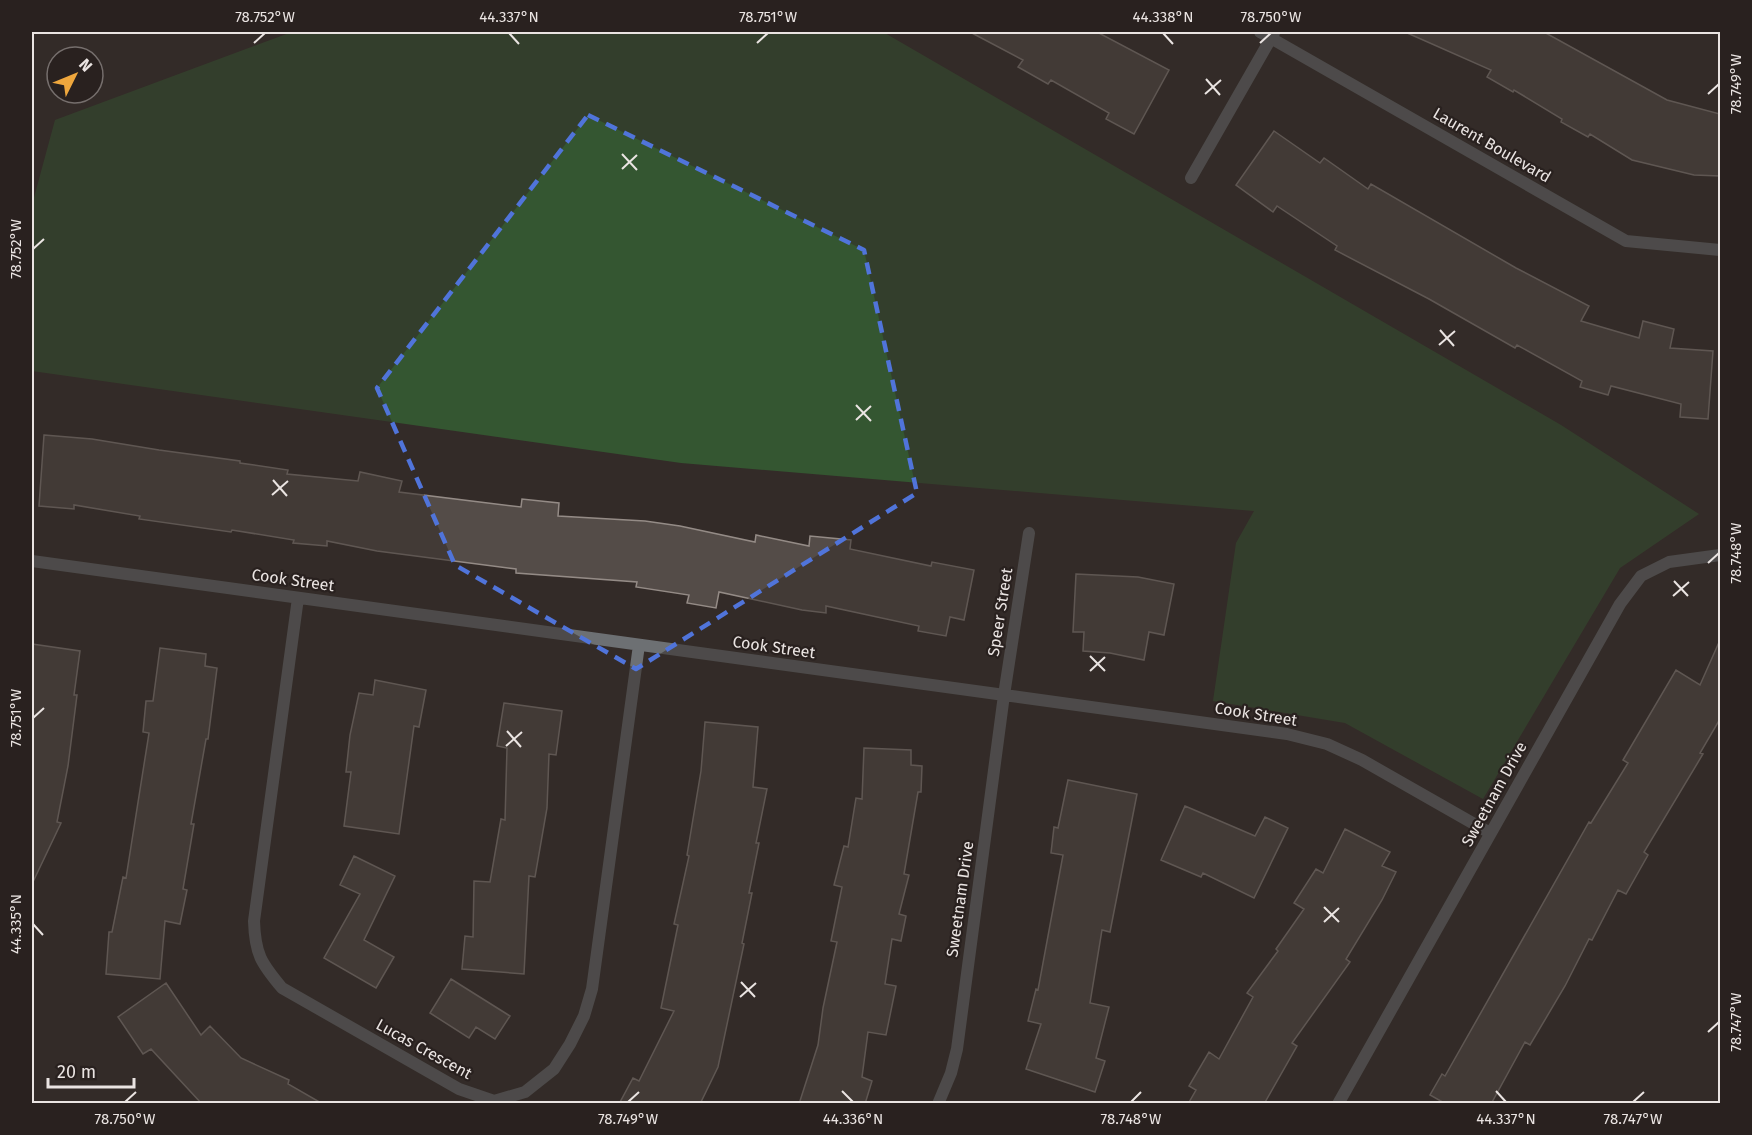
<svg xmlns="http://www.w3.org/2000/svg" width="1752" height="1135" viewBox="0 0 1752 1135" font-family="'Fira Sans',sans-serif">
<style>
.green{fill:#345631}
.building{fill:#544c48;stroke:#948b86;stroke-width:1.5}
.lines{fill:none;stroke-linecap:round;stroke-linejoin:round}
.street{stroke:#6d7073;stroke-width:12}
.marked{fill:none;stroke:#5074da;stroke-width:4.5;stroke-dasharray:12 8;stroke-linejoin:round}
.ticks{fill:none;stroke:#eae4e2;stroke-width:2}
.labels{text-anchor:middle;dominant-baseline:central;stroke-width:4.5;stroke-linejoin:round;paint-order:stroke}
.street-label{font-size:16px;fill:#eae4e2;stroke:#29211f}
.neatline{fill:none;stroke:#eae4e2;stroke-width:2}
.ticks-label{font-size:15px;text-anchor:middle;fill:#eae4e2}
</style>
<rect width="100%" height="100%" fill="#332b28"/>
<path class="green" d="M292,32H883L1561,425L1699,514L1620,568L1483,799L1345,723L1213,701L1236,543L1254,511L681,463L32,371V205L55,120Z"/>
<path class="building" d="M970,32H1097L1169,70L1134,134L1106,119L1109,113L1051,80L1048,84L1018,67L1023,60Z
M1405,32H1544L1667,100L1720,114V176L1694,175L1632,160L1590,134L1588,137L1561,122L1562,119L1514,90L1513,92L1487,77L1491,70Z
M1274,131L1320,163L1324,158L1368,189L1371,184L1516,268L1589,306L1581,321L1639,338L1643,321L1674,329L1670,348L1713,351L1708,419L1680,417L1681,404L1611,386L1608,395L1580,387L1582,381L1517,345L1515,348L1429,299L1335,250L1337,246L1277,206L1273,212L1236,185Z
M44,435L92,439L159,450L240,461V463L288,470L287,474L358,481L360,472L402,481L399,492L521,507L522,499L559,503L558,516L645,521L680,526L755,542L756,535L809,546L810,536L851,540L850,549L931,566L932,562L974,570L964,620L950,617L946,636L918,631L919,626L826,606V613L802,610L719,592L716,608L687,603L689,595L636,587L637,582L516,573V569L377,551L327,541V546L293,543L294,540L232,530L231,532L139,519L140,516L74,505V509L39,506Z
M1076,574L1138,577L1174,584L1164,635L1149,632L1144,660L1110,653L1083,651L1084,632H1073Z
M1720,640V719L1700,753L1703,754L1644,852L1648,855L1626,894L1618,890L1592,940L1589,939L1565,986L1530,1045L1525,1042L1491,1104H1446L1430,1095L1442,1074L1445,1076L1589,822L1591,823L1628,763L1623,760L1676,670L1700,685Z
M32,644L80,651L74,695H77L68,766L57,822L61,823L32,884Z
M160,648L206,654L205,666L217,668L208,739H206L191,824H194L183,889L187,890L180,924L165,921L160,979L106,974L109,932H112L123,877L126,878L149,733L143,732L146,701H153Z
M375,680L426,690L419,727L414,726L399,834L344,826L351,772H346L350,735L359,693L373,695Z
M504,703L562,711L556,755L549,754L547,808L535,877L529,876L524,974L462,969L465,936L473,937L474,881L490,882L501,819L505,820L507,748L497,746Z
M705,722L758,727L753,787L767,789L756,843H759L749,893H752L742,943L744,944L718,1067L700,1104H619L633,1078L639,1081L674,1011L661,1008L678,925L674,924L689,856L687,855L701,771Z
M864,748L911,750V765L922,766L921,792H918L904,874L909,875L899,914L906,916L901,941L892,939L885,984L896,986L886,1035L868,1032L862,1077L872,1081L865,1104H799L818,1045L823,1008L837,942L831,941L842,887L834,885L844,846L848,847L856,798L862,799Z
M1068,780L1137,794L1110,932L1102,930L1090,1003L1109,1007L1096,1058L1105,1061L1095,1092L1026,1069L1041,1024L1028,1021L1036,989L1038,990L1063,855L1051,853L1054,827L1058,828Z
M1185,806L1255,836L1265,817L1288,828L1254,898L1203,873L1201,877L1161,860Z
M1345,829L1390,852L1382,866L1396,872L1382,900L1346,959L1350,962L1292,1043L1297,1046L1264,1104H1188L1196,1090L1189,1086L1209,1052L1219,1059L1253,997L1247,993L1278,951L1276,949L1304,909L1294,903L1316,869L1323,873Z
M354,856L395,876L364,940L394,957L376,988L324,958L360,894L340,885Z
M451,979L510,1016L495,1039L476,1027L469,1038L430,1013Z
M166,983L201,1035L210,1026L241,1058L289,1080L288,1084L323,1104H202L151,1049L143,1054L118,1017Z"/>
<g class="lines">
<path class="street" d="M1260,32L1626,241L1720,250
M1191,178L1274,33
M32,561L1287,734L1327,744L1362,760L1490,833
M298,598L254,921C255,954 261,963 282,988L459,1089L494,1101L525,1092L554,1069L570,1044L584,1016L592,989L639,645
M938,1104L951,1073L957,1049L1004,695L1029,533
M1338,1104L1620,604L1641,576L1669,562L1720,555"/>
</g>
<path d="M0 0H1752V1135H0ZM588,115L864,250L917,493L636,669L455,565L377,388Z" fill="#332b28" fill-opacity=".55" fill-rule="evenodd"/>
<path class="marked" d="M588,115L864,250L917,493L636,669L455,565L377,388Z"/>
<path class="ticks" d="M509,33L519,44M1163,33L1173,44M254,43L265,33M757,43L768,33M1260,43L1271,33M1206,79L1220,95M1205,94L1221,80M1708,94L1719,84M622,154L637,170M622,169L637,155M33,249L44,239M1440,330L1454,346M1439,345L1455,331M856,405L871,421M856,420L871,406M273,480L287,496M272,495L288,481M1708,563L1719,553M1674,581L1688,596M1673,596L1689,582M1090,656L1105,671M1090,671L1105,657M33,718L44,708M507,731L521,747M506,746L522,732M1324,907L1339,922M1324,922L1339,908M33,924L43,935M741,982L755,997M740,997L756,983M1708,1032L1719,1022M842,1091L853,1102M1496,1091L1506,1102M125,1102L136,1092M628,1102L639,1092M1131,1102L1141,1092M1633,1102L1644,1092"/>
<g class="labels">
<g class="street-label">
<text transform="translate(1492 145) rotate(30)">Laurent Boulevard</text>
<text transform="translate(293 580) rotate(8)">Cook Street</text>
<text transform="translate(1000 612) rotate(-81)">Speer Street</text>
<text transform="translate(774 647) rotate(8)">Cook Street</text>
<text transform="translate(1256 714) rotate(9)">Cook Street</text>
<text transform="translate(1494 794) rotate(-61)">Sweetnam Drive</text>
<text transform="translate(960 899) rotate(-82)">Sweetnam Drive</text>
<text transform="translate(424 1049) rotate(29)">Lucas Crescent</text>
</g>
</g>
<rect width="1752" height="1135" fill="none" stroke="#29211f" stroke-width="66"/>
<g transform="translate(75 75) rotate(47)"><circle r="28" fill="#29211f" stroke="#766f6d" stroke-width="1.5"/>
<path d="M0-4.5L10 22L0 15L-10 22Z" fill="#efa73d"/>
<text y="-9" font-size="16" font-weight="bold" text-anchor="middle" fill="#eae4e2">N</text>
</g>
<path d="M48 1078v9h86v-9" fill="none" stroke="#eae4e2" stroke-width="3"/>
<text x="57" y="1078" font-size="18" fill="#eae4e2" stroke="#29211f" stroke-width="4.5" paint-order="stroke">20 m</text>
<rect x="33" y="33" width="1686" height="1069" class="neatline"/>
<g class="ticks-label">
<text x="265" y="22">78.752°W</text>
<text x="509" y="22">44.337°N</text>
<text x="768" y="22">78.751°W</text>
<text x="1163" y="22">44.338°N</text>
<text x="1271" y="22">78.750°W</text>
<text transform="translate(1736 84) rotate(-90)" y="5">78.749°W</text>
<text transform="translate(16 249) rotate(-90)" y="5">78.752°W</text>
<text transform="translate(1736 553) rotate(-90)" y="5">78.748°W</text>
<text transform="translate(16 718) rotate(-90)" y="5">78.751°W</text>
<text transform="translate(16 924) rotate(-90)" y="5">44.335°N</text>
<text transform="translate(1736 1022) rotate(-90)" y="5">78.747°W</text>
<text x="125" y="1124">78.750°W</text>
<text x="628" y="1124">78.749°W</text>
<text x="853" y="1124">44.336°N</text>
<text x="1131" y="1124">78.748°W</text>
<text x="1506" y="1124">44.337°N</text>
<text x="1633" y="1124">78.747°W</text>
</g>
</svg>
